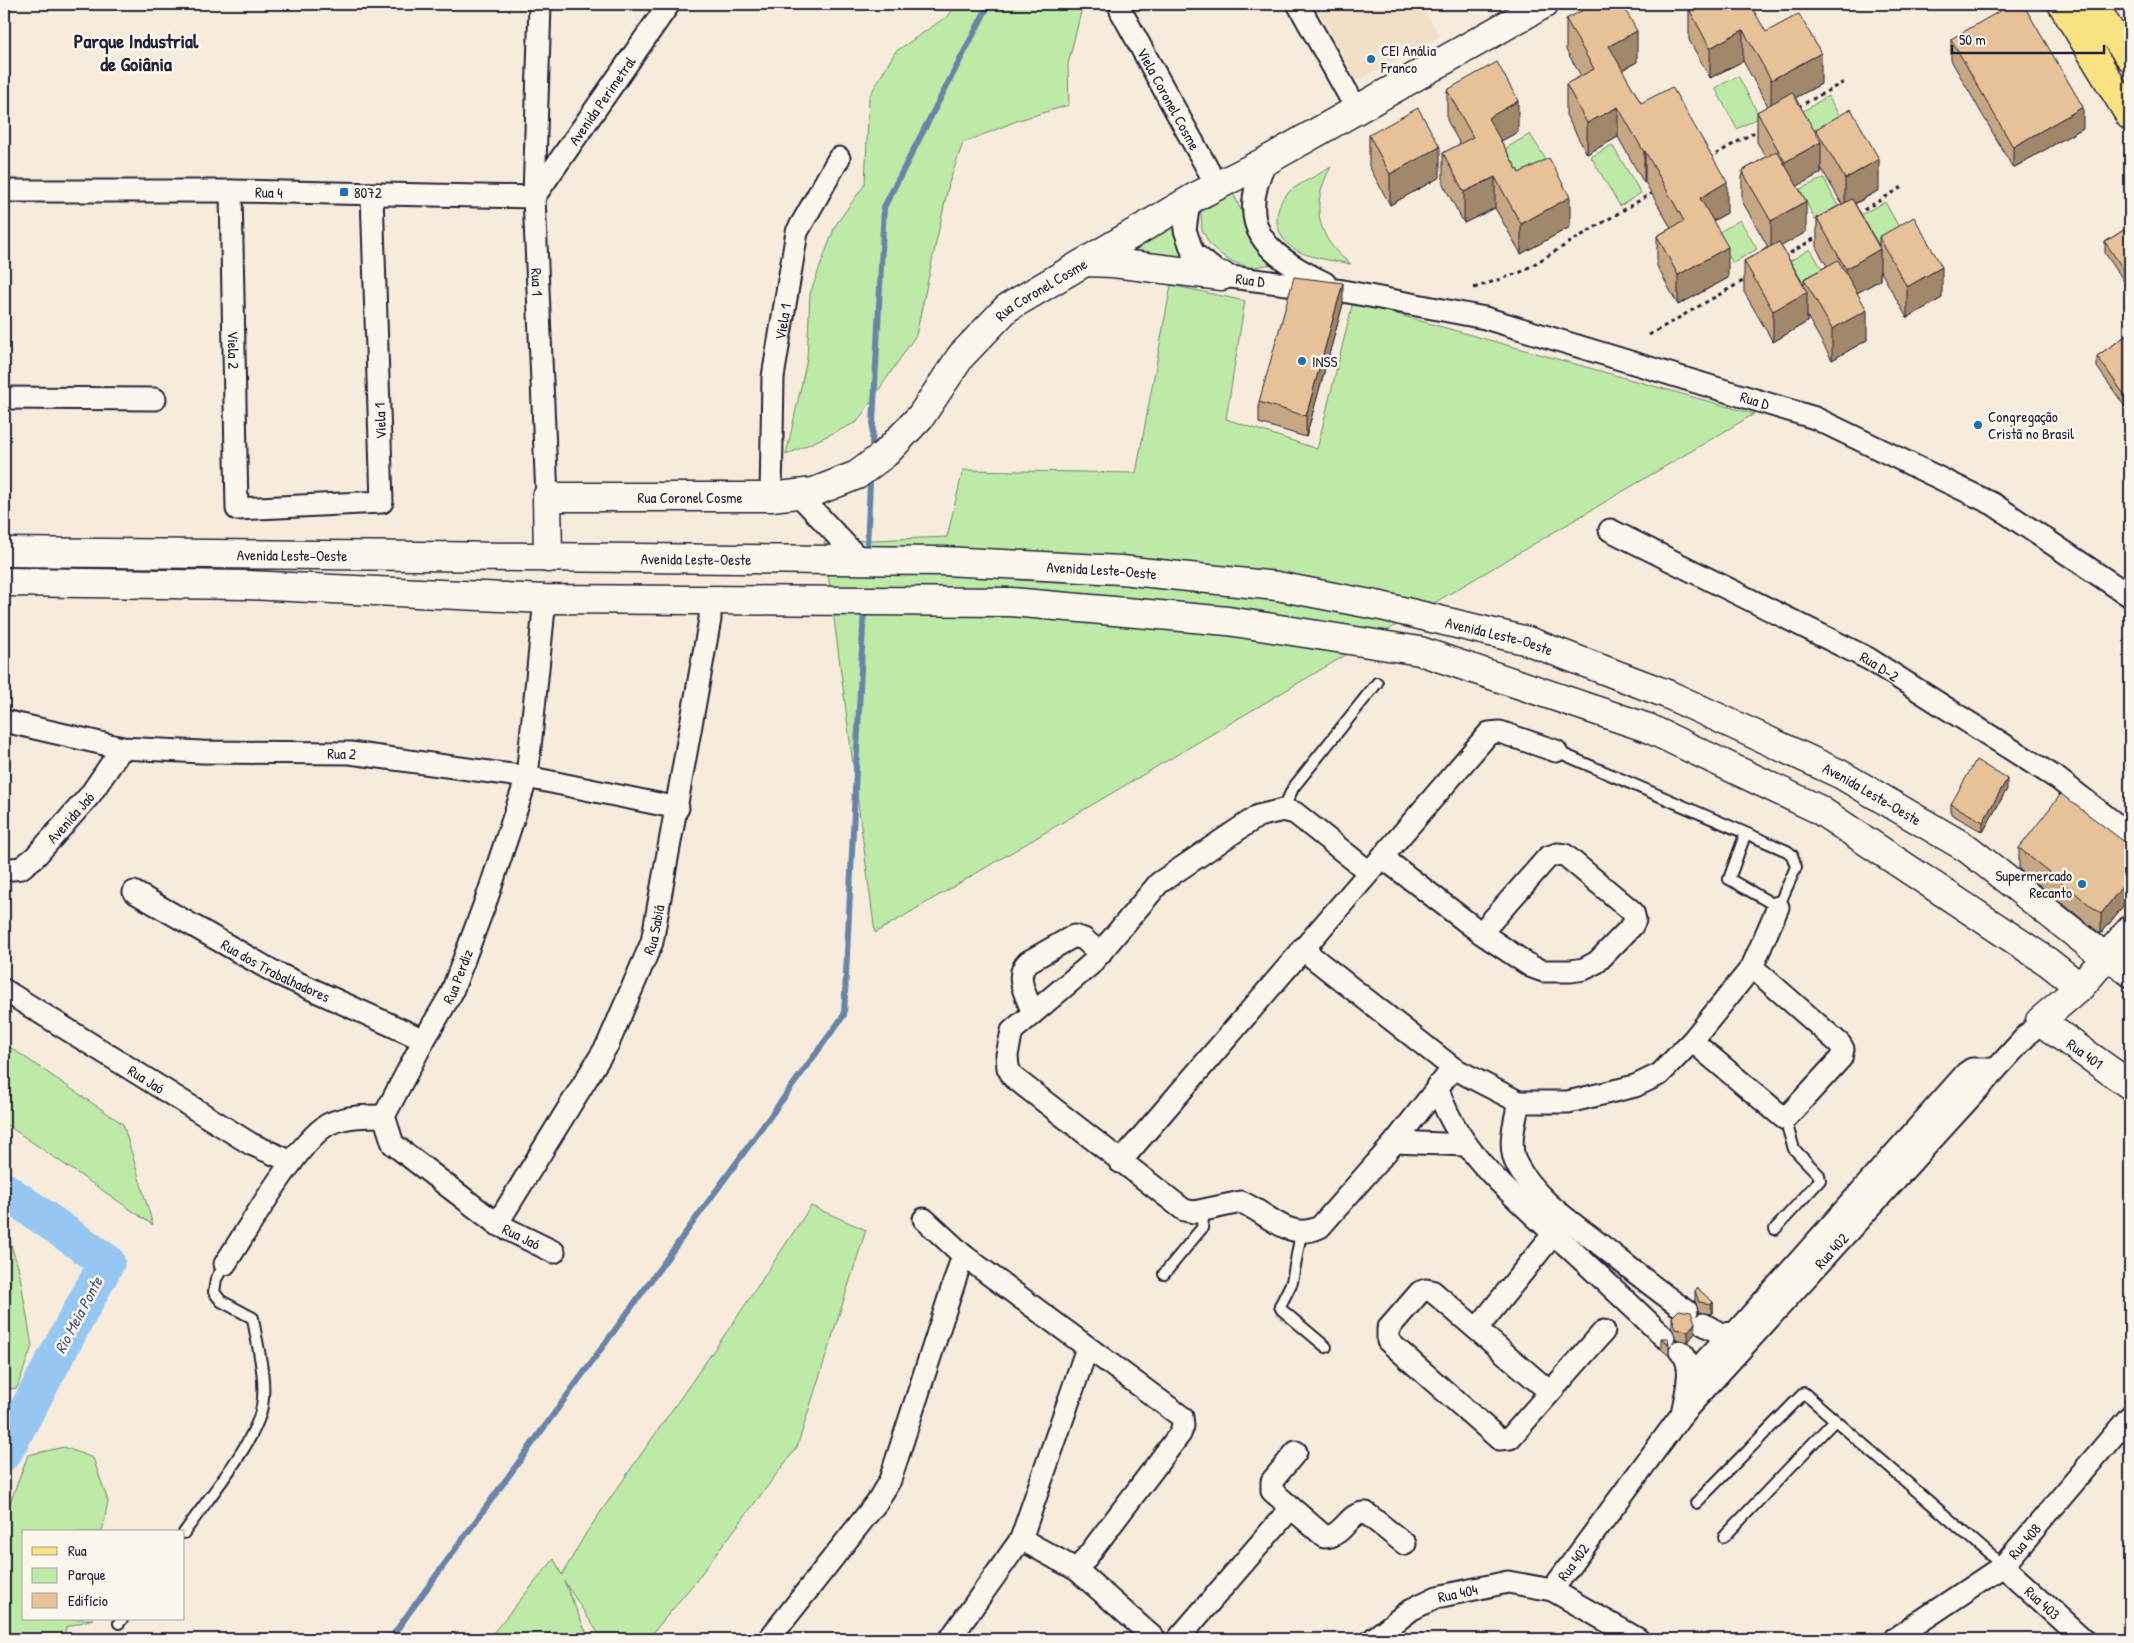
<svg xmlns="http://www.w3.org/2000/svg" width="2134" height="1643" viewBox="0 0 2134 1643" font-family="'Patrick Hand',sans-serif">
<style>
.built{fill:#f2dfc7}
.green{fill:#beeaa7;stroke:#708671}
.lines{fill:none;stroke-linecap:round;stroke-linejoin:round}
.stream{stroke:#6785a9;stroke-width:6}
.river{stroke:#95c7f2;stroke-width:36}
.lane-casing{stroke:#22223b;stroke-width:14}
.street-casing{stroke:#22223b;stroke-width:25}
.secondary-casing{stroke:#22223b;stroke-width:31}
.primary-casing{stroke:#22223b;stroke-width:31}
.path{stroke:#22223b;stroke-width:3;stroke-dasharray:4 4;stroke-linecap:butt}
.lane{stroke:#fbf7ec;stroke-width:10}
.street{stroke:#fbf7ec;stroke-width:21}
.secondary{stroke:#fbf7ec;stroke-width:28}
.primary{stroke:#f8e281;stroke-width:28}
.wall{fill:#c7a783;stroke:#22223b;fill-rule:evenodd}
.shaded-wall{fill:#a2886a;stroke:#22223b}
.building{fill:#e7c298;stroke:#22223b}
.poi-dot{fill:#1f6fb2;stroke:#fbf7ec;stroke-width:2}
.labels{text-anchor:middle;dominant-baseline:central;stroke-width:5;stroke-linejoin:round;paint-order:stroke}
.poi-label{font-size:15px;fill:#22223b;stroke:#fbf7ec;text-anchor:start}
.street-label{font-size:15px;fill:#22223b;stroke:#fbf7ec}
.water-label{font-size:16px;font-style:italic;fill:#445472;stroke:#fbf7ec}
.district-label{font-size:20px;font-weight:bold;fill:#22223b;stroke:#fbf7ec}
</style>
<rect width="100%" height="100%" fill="#f7ecdb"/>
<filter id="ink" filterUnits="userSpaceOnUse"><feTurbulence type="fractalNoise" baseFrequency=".02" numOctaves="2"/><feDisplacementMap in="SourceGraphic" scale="10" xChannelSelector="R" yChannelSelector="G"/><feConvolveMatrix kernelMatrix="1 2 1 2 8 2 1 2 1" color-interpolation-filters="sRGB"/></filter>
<g filter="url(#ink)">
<path class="built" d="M1313,4H1420L1440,36L1357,81Z"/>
<path class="green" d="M957,4H1083L1068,64L1069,105L1019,120L963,143L949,183L916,335L857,422L786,455L807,359L810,294L835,226L865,184L869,97L895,52L949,15Z
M1738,76L1760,117L1737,129L1715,88Z
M1828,96L1848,130L1820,146L1800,113Z
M1530,134L1553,171L1521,190L1498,153Z
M1612,145L1641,193L1620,206L1591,157Z
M1331,167C1310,204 1316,239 1351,264C1323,258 1281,258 1277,221C1277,213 1279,203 1285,196C1294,185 1319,175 1331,167Z
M1824,178L1839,209L1815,220L1800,189Z
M1233,193L1249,228L1272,264L1250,268L1228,260L1210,245L1202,230L1201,212Z
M1885,202L1905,238L1878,253L1857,217Z
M1179,213L1191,259L1106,254Z
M1740,220L1757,249L1733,263L1716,234Z
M1810,249L1828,278L1804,292L1787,263Z
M1171,285L1245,301L1226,419L1317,449L1353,302L1754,414L875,933L824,542L947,537L963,470L1136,473Z
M4,1043L123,1124L153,1225L4,1123Z
M811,1206L866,1230L797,1447L695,1582L648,1639H602L564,1581L589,1639H488L554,1559L562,1575L586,1533L735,1320Z
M4,1223L19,1270L32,1346L17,1388L4,1390Z
M64,1447L93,1458L108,1501L102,1532H24V1619H93L66,1627L64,1639H4V1519L28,1455Z"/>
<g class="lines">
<path class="stream" d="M872,444L884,207L989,4
M867,547L870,484
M390,1639L844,1015L864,607"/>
<path class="river" d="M4,1190L107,1262L4,1453"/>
<g class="lane-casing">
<path id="lane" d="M1556,751L1787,851L1792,855L1796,867L1778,907L1729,879L1745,835
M1283,810L1293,788L1377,683
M1775,1229L1820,1180L1819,1175L1794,1149L1785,1119
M1301,1233L1292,1282L1280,1306L1282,1310L1326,1347
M1164,1274L1202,1228L1204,1210
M1696,1503L1804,1393L2003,1566
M184,1533C205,1502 257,1441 262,1406C267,1378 257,1346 253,1318L221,1301L214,1292L216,1279L225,1264
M1724,1537L1834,1421
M119,1623L122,1619"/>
</g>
<g class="street-casing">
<g id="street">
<path id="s1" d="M540,4L534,197L547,497"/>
<path d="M1298,4L1357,110"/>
<path id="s2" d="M1121,11L1217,186"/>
<path d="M1266,161C1234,227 1266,255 1325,283"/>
<path id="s3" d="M4,191H231L534,197L669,4"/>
<path id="s4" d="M231,191L237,509L382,502L372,195"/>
<path id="s5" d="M1195,197L1188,209L1185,230L1193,253L1222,276L1343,291L1485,318L1815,418L1993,504L2130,596"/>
<path d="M4,398L155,399"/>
<path d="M798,494L859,559"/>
<path id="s6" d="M771,497L773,377L797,232L839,158"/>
<path id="s7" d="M1610,530L1869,659L2058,779L2130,835"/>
<path id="s8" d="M4,721L122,748L202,752L350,753L527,777L678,808"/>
<path d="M1382,857L1481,933L1532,967L1543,971H1571L1584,969L1597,962L1632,926L1635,920L1633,912L1565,855L1557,854L1548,857L1481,933"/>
<path id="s9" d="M4,870L21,868L35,857L90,795L122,748"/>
<path d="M1369,872L1295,813L1283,810L1258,816L1159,883L1090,965L1012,1031L1007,1055L1008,1068L1013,1077L1184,1210L1194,1212L1241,1202C1268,1213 1289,1242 1320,1227L1395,1142L1453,1068"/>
<path id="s10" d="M134,892L276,973L424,1040"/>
<path d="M1302,949L1453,1068L1519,1102H1568L1635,1086L1660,1074L1692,1041L1752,967L1778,907"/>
<path d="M2106,958L2130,976"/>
<path id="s11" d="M4,990L251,1144L292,1162"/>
<path d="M1033,1013C1027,997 1013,976 1028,962L1074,936L1084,939L1100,954"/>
<path d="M1692,1041L1785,1119L1841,1058L1843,1049L1840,1044L1752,967"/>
<path d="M1437,1086C1456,1149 1506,1189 1553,1233C1590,1267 1628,1302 1664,1337"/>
<path d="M1519,1102C1515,1122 1507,1146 1517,1165C1535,1199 1573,1223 1602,1246C1630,1268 1657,1291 1687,1311"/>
<path id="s12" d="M384,1116L424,1040L451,994L488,895L527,777L545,599"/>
<path id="s13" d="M384,1116L393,1144L497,1224L554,1252"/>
<path d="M1395,1142L1466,1145"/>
<path d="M1120,1162L1489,733L1500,732L1556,751"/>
<path d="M924,1219L963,1255L1182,1417L1183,1426L1180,1434L1077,1570"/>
<path id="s14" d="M497,1224L608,1044L652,942L710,619V600"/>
<path d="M225,1264C246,1233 301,1135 331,1123C347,1116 368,1116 384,1116"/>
<path d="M1703,1324L1721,1334L1735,1333L1966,1073L1972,1069H1996"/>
<path d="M1477,1329L1563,1222"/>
<path d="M1087,1348L1021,1539L1077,1570L1155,1639"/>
<path d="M1680,1351C1696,1365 1685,1395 1682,1414"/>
<path d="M1688,1379L1730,1334"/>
<path d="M1550,1392L1432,1291L1426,1290L1420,1292L1388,1329V1341L1499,1439L1510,1438L1604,1331"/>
<path d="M1296,1452L1272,1481V1491L1325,1537C1343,1537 1349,1511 1366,1513L1405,1544"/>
<path id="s15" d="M2003,1566L2083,1639"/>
<path id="s16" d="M1552,1590L1682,1414L2040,1021"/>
<path d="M769,1639L877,1502L890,1480L963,1255"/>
<path d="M950,1639L1021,1539"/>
<path d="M1178,1639L1290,1509"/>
<path id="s17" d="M1373,1639L1412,1609L1437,1597L1508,1582L1552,1590L1638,1639"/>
<path id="s18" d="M1894,1639L2003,1566L2130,1416"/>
</g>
</g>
<g class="secondary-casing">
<g id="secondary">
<path d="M1086,262L1113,263L1222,276"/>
<path id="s19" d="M4,552L944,561L1121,570L1277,586L1381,606L1528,641L1667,694L1840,774L1968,849L2106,958"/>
<path id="s20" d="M548,558L547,497H771L814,492L857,475L886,453L921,416L961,356L1007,308L1195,197L1266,161L1544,4"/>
<path d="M4,582L247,585L545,599L1011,602L1228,621L1420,651L1648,728L1818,809L2048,962L2080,987"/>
<path id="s21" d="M2130,930L2080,987L2040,1021L2130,1085"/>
</g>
</g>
<g class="primary-casing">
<path id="primary" d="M2062,4L2130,116
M2094,4L2108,28L2130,57"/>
</g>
<path class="path" d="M1798,107L1844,82
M1709,158L1760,129
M1857,214L1904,186
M1783,257L1819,236
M1474,288L1521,272L1655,191
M1649,335L1748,278"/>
<use href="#lane" class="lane"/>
<use href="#street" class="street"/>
<use href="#secondary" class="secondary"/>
<use href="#primary" class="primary"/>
</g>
<path class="wall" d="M1689,9L1766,32L1821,84L1795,98L1816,134V129L1879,190L1855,204L1879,246V237L1942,298L1907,318L1880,270V280L1857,293L1867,340L1832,360L1807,316V322L1773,342L1744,292V261L1768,247L1742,201V171L1766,157L1757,142V112L1768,106L1743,61L1710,78L1689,40ZM1821,168L1842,204L1817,218V249L1827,266L1804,279V285L1781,246L1806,232L1797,186L1821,173Z
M1566,19L1637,62L1622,70L1641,103L1727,213L1713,221L1728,278L1678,305L1657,266V236L1671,228L1645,182L1644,183L1618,137L1587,154L1566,115V84L1581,76L1566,50Z
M1951,39L2083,128L2013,168L1951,60Z
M1447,90L1518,132L1501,141L1519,173L1570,227L1521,254L1495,208L1464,223L1443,184V153L1460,144L1447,120Z
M1369,135L1440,177L1390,205L1369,166Z
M2130,226V290L2105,253V242Z
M1343,304L1306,437L1259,423V402Z
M2130,333L2128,411L2097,367V356Z
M2007,789L1983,832L1951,814V804Z
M2130,846V897L2101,934L2019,869V848Z
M1695,1291L1713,1302V1312L1711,1314L1699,1312L1695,1301Z
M1672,1317L1695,1333L1688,1342L1676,1339L1672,1328Z
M1661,1338L1669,1345V1356L1661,1349Z"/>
<path class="shaded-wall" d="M1743,30V61L1710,78V48Z
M1637,31V62L1609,77V46Z
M1821,53V84L1771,111V80Z
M1518,101V132L1488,148V118Z
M1618,107V137L1587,154V123Z
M2083,107V128L2013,168V147Z
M1821,142V173L1785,193V162Z
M1440,147V177L1390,205V174Z
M1645,151V182L1644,183V152Z
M1879,159V190L1845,209V179Z
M1495,177V208L1464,223V192Z
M1727,182V213L1700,228V198Z
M1570,197V227L1521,254V224Z
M1806,201V232L1771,252V221Z
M1728,247V278L1678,305V275Z
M1880,249V280L1846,299V269Z
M1942,267V298L1907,318V287Z
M1343,283V304L1306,437V416Z
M1807,292V322L1773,342V311Z
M1867,310V340L1832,360V329Z
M2130,398V410L2128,411V400Z
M2007,779V789L1983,832V822Z
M2130,876V897L2101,934V914Z
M1713,1302V1312L1711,1314V1304Z
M1695,1323V1333L1688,1342V1331Z"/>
<path class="building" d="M1595,4H1622L1637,31L1609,46L1641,103L1672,87L1727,182L1700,198L1728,247L1678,275L1657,236L1684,221L1645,151L1644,152L1618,107L1587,123L1566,84L1594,69L1566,19Z
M1698,4H1750L1766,32L1799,14L1821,53L1771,80L1743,30L1710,48L1689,9Z
M2012,4H2023L2083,107L2013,147L1951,39Z
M1497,62L1518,101L1488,118L1519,173L1549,158L1570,197L1521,224L1495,177L1464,192L1443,153L1473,137L1447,90Z
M1792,92L1821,142L1785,162L1757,112Z
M1418,108L1440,147L1390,174L1369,135Z
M1851,109L1879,159L1845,179L1816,129Z
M1777,151L1806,201L1771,221L1742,171Z
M1852,199L1880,249L1846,269L1817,218Z
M1914,217L1942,267L1907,287L1879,237Z
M2130,226V279L2105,242Z
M1779,242L1807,292L1773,311L1744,261Z
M1838,260L1867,310L1832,329L1804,279Z
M1294,277L1343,283L1306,416L1259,402Z
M2130,333V398L2128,400L2097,356Z
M1976,760L2007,779L1983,822L1951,804Z
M2061,794L2130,846V876L2101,914L2019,848Z
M1697,1288L1713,1302L1711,1304L1699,1302L1695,1291Z
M1679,1310L1691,1312L1695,1323L1688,1331L1676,1329L1672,1317Z
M1661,1338H1668L1669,1345Z"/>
</g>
<g class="poi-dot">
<circle cx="1371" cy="59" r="5"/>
<rect x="339" y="187" width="10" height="10" rx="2.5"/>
<circle cx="1302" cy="361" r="5"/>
<circle cx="1978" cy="425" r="5"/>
<circle cx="2082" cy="884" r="5"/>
</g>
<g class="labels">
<g class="poi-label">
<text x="1381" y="50">CEI Anália<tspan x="1381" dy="17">Franco</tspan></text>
<text x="354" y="192">8072</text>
<text x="1312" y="361">INSS</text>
<text x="1988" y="416">Congregação<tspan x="1988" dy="17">Cristã no Brasil</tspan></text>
<text x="2072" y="875" text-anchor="end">Supermercado<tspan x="2072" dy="17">Recanto</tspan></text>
</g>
<g class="street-label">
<text stroke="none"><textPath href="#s2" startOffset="100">Viela Coronel Cosme</textPath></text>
<text stroke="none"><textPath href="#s3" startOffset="648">Avenida Perimetral</textPath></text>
<text stroke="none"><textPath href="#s3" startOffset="265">Rua 4</textPath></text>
<text stroke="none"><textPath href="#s5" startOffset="125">Rua D</textPath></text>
<text stroke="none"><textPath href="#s1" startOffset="278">Rua 1</textPath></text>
<text stroke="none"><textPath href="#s20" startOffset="639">Rua Coronel Cosme</textPath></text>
<text stroke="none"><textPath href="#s6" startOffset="176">Viela 1</textPath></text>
<text stroke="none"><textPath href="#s4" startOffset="159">Viela 2</textPath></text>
<text stroke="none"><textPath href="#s5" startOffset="645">Rua D</textPath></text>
<text transform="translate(380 421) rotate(-92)">Viela 1</text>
<text stroke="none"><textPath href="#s20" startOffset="204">Rua Coronel Cosme</textPath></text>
<text stroke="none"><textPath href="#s19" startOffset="288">Avenida Leste-Oeste</textPath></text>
<text stroke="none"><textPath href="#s19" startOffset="692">Avenida Leste-Oeste</textPath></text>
<text stroke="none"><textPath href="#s19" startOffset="1098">Avenida Leste-Oeste</textPath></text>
<text stroke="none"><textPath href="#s19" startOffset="1502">Avenida Leste-Oeste</textPath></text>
<text stroke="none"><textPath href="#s7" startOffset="302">Rua D-2</textPath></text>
<text stroke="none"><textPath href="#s8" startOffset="341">Rua 2</textPath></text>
<text stroke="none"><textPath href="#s19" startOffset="1908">Avenida Leste-Oeste</textPath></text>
<text stroke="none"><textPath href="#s9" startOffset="88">Avenida Jaó</textPath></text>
<text stroke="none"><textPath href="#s14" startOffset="335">Rua Sabiá</textPath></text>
<text stroke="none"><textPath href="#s10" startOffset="162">Rua dos Trabalhadores</textPath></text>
<text stroke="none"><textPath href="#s12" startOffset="158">Rua Perdiz</textPath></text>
<text stroke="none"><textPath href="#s21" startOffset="184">Rua 401</textPath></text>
<text stroke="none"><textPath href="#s11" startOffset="168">Rua Jaó</textPath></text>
<text stroke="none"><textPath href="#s13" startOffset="188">Rua Jaó</textPath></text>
<text stroke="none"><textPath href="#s16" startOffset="440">Rua 402</textPath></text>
<text stroke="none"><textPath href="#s18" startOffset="164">Rua 408</textPath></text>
<text stroke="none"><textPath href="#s16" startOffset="35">Rua 402</textPath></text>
<text stroke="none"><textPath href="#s17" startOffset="98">Rua 404</textPath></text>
<text stroke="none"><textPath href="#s15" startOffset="54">Rua 403</textPath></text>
</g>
<g class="water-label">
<text transform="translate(78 1315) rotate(-62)">Rio Meia Ponte</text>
</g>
<g class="district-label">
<text x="136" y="40">Parque Industrial<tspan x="136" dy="23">de Goiânia</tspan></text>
</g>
</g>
<rect width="2134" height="1643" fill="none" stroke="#fbf7ec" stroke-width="20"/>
<rect x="10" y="10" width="2114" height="1623" fill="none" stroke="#22223b" stroke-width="2" filter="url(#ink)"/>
<rect x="22" y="1530" width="162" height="90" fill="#fbf7ec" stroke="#a4a2a5"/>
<rect x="32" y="1547" width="25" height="8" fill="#f8e281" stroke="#a4a2a5"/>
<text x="68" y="1556" font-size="15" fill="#22223b">Rua</text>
<rect x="32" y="1568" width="25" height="15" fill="#beeaa7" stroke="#a4a2a5"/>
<text x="68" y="1580" font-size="15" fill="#22223b">Parque</text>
<rect x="32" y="1593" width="25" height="15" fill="#e7c298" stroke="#a4a2a5"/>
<text x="68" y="1606" font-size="15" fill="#22223b">Edifício</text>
<path d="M1952 45v8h152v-8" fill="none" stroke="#22223b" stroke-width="2.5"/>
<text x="1959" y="45" font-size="15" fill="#22223b" stroke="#fbf7ec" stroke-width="4" paint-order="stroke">50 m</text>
</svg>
